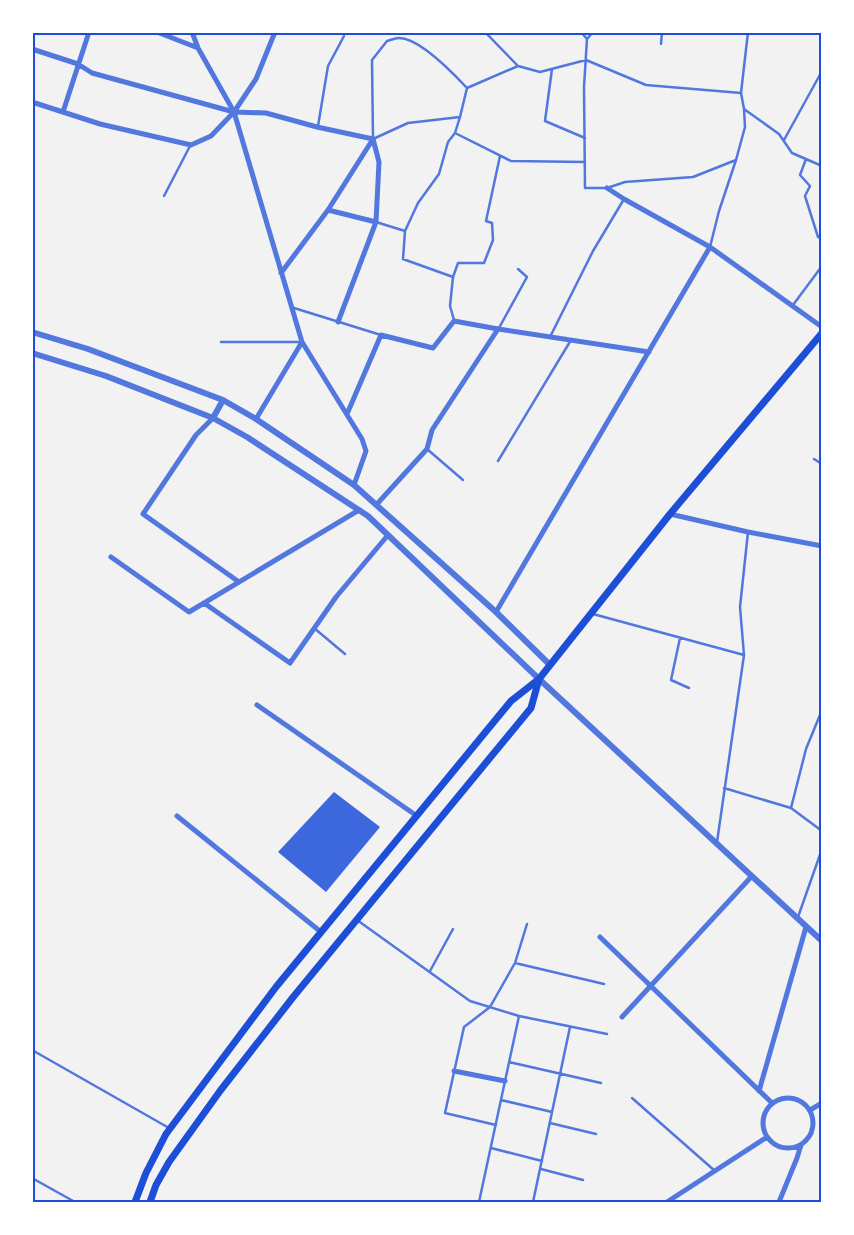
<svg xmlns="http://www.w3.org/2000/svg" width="854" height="1235" viewBox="0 0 854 1235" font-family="Commissioner,sans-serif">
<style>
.building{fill:#3d67dc}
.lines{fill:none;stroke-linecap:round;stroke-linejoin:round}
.service{stroke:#5277de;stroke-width:2.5}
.minor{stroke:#5277de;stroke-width:5}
.tertiary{stroke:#5277de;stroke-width:6}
.secondary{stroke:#1d4ed8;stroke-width:7}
.neatline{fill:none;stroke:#1d4ed8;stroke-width:2}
</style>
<rect width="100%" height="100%" fill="#f2f2f2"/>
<path class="building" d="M334,792L380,827L326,892L278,852Z"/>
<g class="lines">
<path class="service" d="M581,32L587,39
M587,39L584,87L585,188H607L625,182L693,177L736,160
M587,39L593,32
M661,44L662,32
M518,66L540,72L586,60L646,85L741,93
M552,69L545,121L585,138
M467,88L518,66L485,32
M744,109L779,134L792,153L822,166
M460,117L467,88C453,73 420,38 399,38C395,38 391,40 387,41L372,60L373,139L408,123L460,117L455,133L511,161L585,162
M318,126L328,66L344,36
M455,133L448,142L439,174L418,203L405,231L403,259L453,277L458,263H484L493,240L492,223L486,221L500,156
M784,140L822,71
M806,159L800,175L810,186L805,196L818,237L822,239
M164,196L190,146
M376,222L405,231
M710,247L719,211L736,160L745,127L744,109L741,93L748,32
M453,277L450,306L454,320
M793,305L822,266
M294,308L381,335
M499,328L527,277L518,269
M550,337L593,251L624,199
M221,342H302
M427,449L463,480
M814,459L822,464
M498,461L571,340
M593,614L744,655
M314,628L345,654
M680,638L671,680L689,688
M724,788L791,808L822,831
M791,808L806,749L822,710
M717,842L744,655L740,607L748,532
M798,917L822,849
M357,920L470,1001L519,1016L479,1202
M515,963L604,984
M430,971L453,929
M519,1016L607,1034
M32,1050L169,1128
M509,1062L601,1083
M632,1098L715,1171
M501,1100L552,1112
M550,1123L596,1134
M496,1125L445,1113L464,1027L490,1007L515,963L527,924
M491,1148L542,1161
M541,1169L583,1180
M32,1178L75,1202
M533,1202L570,1027"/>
<path class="minor" d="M157,32L198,48
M192,32L198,48L234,112L302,342L362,439L366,451L354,485
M32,49L78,64L92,73L234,112L266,113L317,127L373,139
M32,102L100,124L191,145L211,136L234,112L256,79L275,32
M63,112L89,32
M607,188L624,199L710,247L822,327
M281,273L328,210
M338,322L376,222L328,210L373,139L379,162L376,222
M347,414L381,335L433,348L454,321L498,329L649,352
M213,418L196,435L143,514L239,582
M256,419L302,342
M377,504L427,449L432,430L498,329
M670,514L748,532L822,546
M111,557L189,612L359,510
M204,603L290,663L336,597L388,535
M496,612L710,247
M257,705L417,816
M177,816L321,932
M600,937L772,1103
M622,1017L752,876
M454,1071L505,1081
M759,1091L806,927
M763 1123a25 25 0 1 1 50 0a25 25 0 1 1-50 0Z
M810,1110L822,1103
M667,1202L767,1137
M779,1202L797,1158L801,1145"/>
<path class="tertiary" d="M32,332L88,349L223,400L256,419L354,485L496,612L550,665
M32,353L106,376L213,418L247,437L368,516L539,679L822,941
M213,418L223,400"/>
<path class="secondary" d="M539,679L670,514L822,333
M135,1202L146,1173L166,1134L276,987L511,701L539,679L531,708L294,996L220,1091L169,1162L156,1185L150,1202"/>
</g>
<rect width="854" height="1235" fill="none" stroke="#ffffff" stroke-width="68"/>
<rect x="34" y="34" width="786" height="1167" class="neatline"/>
</svg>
